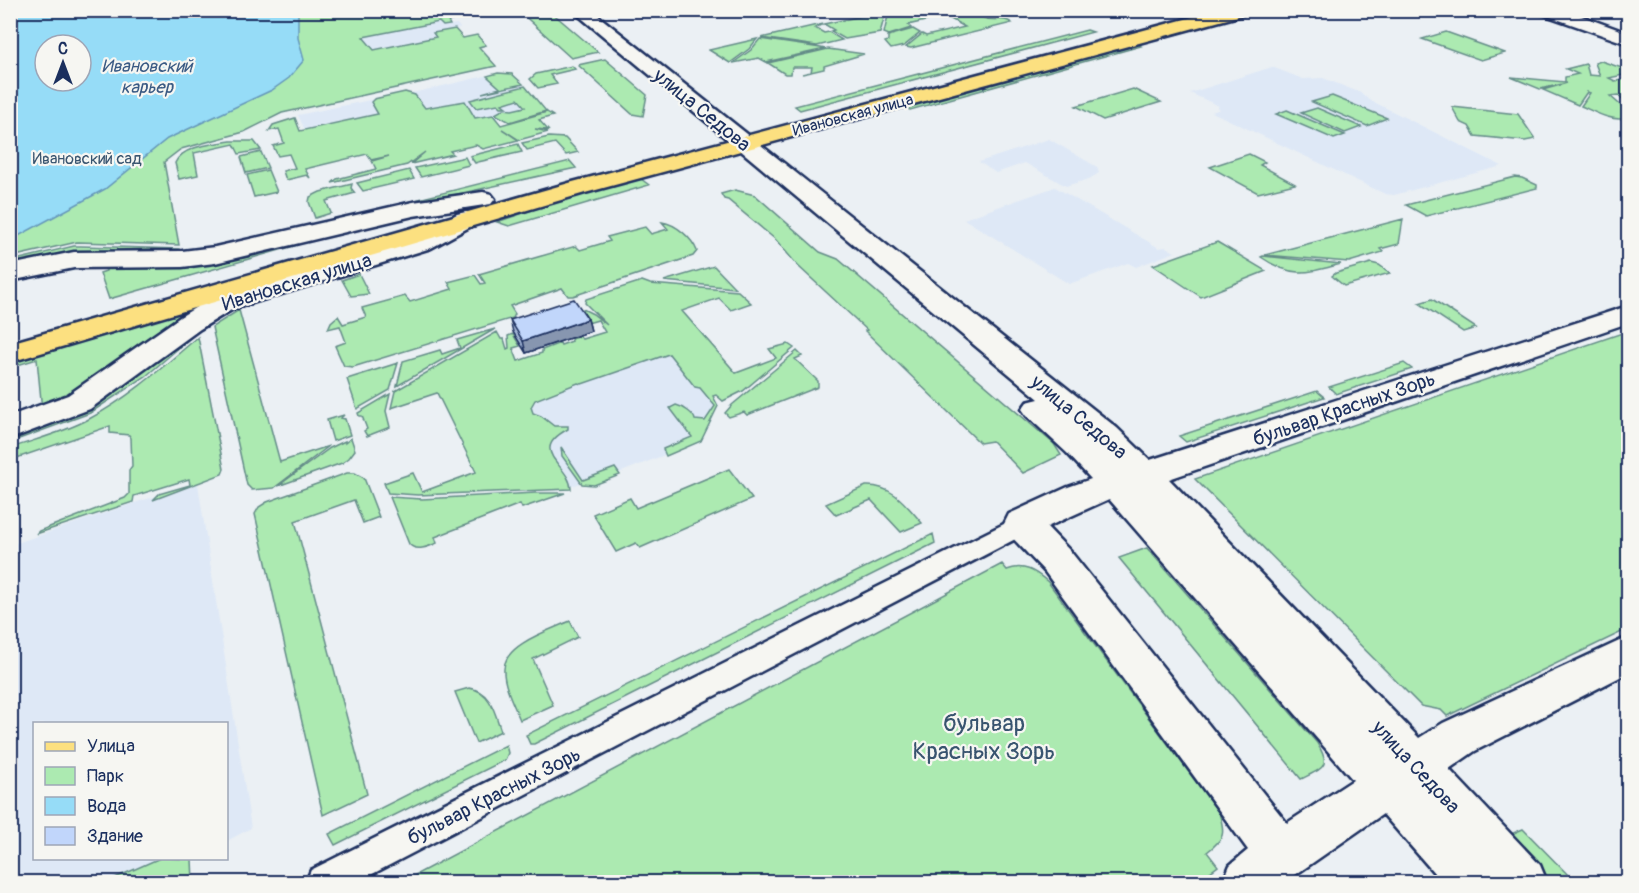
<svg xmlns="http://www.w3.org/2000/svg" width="1639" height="893" viewBox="0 0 1639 893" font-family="Pangolin,sans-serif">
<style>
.built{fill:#dee8f6}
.green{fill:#aceab1;stroke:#648c88;stroke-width:1.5;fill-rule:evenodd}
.water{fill:#96dcf7;stroke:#6597ba;stroke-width:1.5;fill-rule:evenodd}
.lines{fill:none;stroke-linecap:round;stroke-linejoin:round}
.street-casing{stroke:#1b2f5e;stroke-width:5}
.secondary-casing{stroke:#1b2f5e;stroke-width:5}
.primary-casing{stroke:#1b2f5e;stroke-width:5}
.street{fill:#f6f6f2;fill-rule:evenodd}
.secondary{fill:#f6f6f2;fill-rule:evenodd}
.primary{fill:#fce080;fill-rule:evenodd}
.wall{fill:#a6b8d8;stroke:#1b2f5e;stroke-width:1.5}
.shaded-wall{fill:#8796b0;stroke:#1b2f5e;stroke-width:1.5}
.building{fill:#c1d6fb;stroke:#1b2f5e;stroke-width:1.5}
.labels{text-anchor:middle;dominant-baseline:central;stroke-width:4.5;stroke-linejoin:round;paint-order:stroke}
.far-street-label{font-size:16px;fill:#1b2f5e;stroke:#f6f6f2}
.far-park-label{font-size:16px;fill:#38546f;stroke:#f6f6f2}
.far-water-label{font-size:18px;font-style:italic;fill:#3a5a84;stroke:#f6f6f2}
.street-label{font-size:20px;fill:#1b2f5e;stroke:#f6f6f2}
.near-park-label{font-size:24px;fill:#38546f;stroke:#f6f6f2}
</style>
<rect width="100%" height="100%" fill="#ebf0f4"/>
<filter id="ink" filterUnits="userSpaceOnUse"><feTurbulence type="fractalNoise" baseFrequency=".0167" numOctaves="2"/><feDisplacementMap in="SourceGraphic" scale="12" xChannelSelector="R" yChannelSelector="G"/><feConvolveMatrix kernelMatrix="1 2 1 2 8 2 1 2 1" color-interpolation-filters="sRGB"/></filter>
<g filter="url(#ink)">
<path class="built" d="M460,17L462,19L448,21L450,25L457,24L460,28L455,29L463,38L350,60L341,37Z
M1272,67L1303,79L1323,78L1361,93L1368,99L1502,166L1394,195L1385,194L1212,112L1220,109L1217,108L1219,106L1190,93Z
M498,73L515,76L545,109L430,133L404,95Z
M385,97L410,132L316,154L298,115Z
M1049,139L1097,167L1099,173L1089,179L1066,186L1025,163L996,173L979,162Z
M1055,187L1159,248L1166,247L1175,252L1136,267L1128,263L1069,284L964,219Z
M669,347L715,402L700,441L591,484L583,482L570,487L499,408Z
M198,484L251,828L227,841L226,724H34V858L160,859L106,882H11V545L137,502Z"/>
<path class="green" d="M426,10L430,15L454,11L462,19L448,21L450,25L443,26L439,22L363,37L374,50L436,37L433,33L455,29L463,38L477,35L486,45L479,47L496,66L282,113L244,132L181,149L164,162L179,245L77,242L11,257V11ZM45,45H81V81H45Z
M942,10L945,12L942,17L908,25L911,28L889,35L884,33L889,11Z
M519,11H550L598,52L571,58Z
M886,11L880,33L845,39L831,31L834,30L826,25H819Z
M973,11H984L979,12L988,16L984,18C994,22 1003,16 1012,23L911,48L906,47L922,34L926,36L965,27L947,17Z
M817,25L819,26L815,28L824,33L829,32L842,40L817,46L761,38Z
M913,29L920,33L904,46L891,49L885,42L888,41V36Z
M1087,30L1093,32L800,110L795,106Z
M1446,32L1505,53L1481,60L1422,39Z
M757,39L749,49L730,63L709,50Z
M760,39L821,48L825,49L766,62L759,58L733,63L751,50Z
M1136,43L1141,46L910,110L904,107Z
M828,49L864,54L824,66V69L802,74L811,72L812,67H792L791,74H785L768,63Z
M605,59L647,95L643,116L632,114L578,65Z
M1601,61L1628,70V74L1609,78L1615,81L1628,79V94H1625L1628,95V104L1618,95L1610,96L1625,109L1626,118C1612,122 1595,112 1581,106L1590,93L1587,92L1578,105L1543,90L1567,83L1540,89L1511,77L1565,82V77L1578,74L1566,69L1586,64L1589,75L1600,76L1595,63Z
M572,66L575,69L550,75L557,84L538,88L530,79L536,74Z
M498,73L512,74L523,84L482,93L500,88L487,76Z
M525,86L546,111L510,122L495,114L504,109L512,110L525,107L518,99L502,104L506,107H501L498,104L476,108L470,100Z
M1133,89L1161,102L1103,120L1076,106Z
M405,92L415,95L425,108L465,101L475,118L493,115L501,125L547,112L553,116L539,120L548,130L535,129L548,132L519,140L502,129L518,140L483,149L476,145L450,151L453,154L411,164L425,152L407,165L332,183L337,179L376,169L372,161L389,156L371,160L367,154L305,169L310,178L307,175L286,180L283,171L295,168L289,154L278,156L273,146L284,143L279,129L269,131L273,125L295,118L300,131L373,115L378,114L371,102L374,99Z
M1332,96L1387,118L1367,126L1312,102Z
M1452,107L1518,114L1535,139L1525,141L1475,136L1469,126L1460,122Z
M1317,108L1361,127L1345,133L1301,113Z
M1287,110L1345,135L1334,139L1276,114Z
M549,137L565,138L578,152L566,155L555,143L527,150L522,143Z
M231,141H254L261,150L239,154L234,144L194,153L198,175L179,179L175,163C183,145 214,144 231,141Z
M518,144L522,152L478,162L475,163L470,156Z
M261,152L268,168L246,173L241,157Z
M1249,154L1265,162L1260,165L1295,184L1258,193L1210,167Z
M465,157L469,165L421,177L415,168Z
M570,161L576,168L367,214V212Z
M268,170L277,192L254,197L247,175Z
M409,170L414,179L363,191L357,183Z
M1515,177L1522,178L1537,185V188L1426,216L1406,205Z
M641,179L649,185L509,226L497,222L555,202Z
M352,184L351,188L355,193L326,201L331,213L315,218L309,202L310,197L320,192Z
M735,190L755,195L820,252L838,259L1054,444L1061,455L1023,473L992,441L980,443L865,331L867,330L798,266L776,240L728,200L724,199L721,194Z
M1403,219L1399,244L1380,249L1383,252L1349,262L1265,255Z
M662,222C676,224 692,238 697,251L693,256L573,296H568L562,288L510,306L515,314L513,318L353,367L344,366L335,346L346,342L340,326L328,329L331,322L338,316L343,324L366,317L362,308L405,296L410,302L452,289L448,282L475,275L481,284L485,283L479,274L576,246L580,250L610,241L607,237L645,227L651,234L668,229Z
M1217,242L1266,271L1201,297L1153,265Z
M298,243V245L109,299L100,273L106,271V269H60L11,282V277L43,269Z
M74,246H81L178,249L174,252L11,268V261Z
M1261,257L1263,256L1341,264C1307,273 1293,279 1261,257Z
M1371,263L1379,265L1390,273L1344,286L1332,276L1336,273Z
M714,266L735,288L664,281Z
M359,274L369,294L351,296L342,280Z
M642,281L650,284L738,291L751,303L731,310L719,298L682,311L736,373L776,358L769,349L788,344L794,348L743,391L723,401L716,395L713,396L718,406L701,441L666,456L663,449L692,437L670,408L676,405C684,407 694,414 695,420L705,421L715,406L700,388L695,387L669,354L582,384L578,383L535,400L531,407L533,413L541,416L554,426H568V429C526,452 570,464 571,489L418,495L388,493L384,483L413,473L422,492L476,472L437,393L391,408L395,391L497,332L501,339H504L507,349L509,348L508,336L513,334L520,346L513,348L518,361L542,353V350L560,343L561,345L572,341L571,339L580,336L582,339L605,332L598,320L588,323L578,311L583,309L593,314L607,325L585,303L586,299Z
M225,297L89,388L42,410L37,359L11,367V361Z
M1432,299L1476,328L1463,332L1419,303Z
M239,310L280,462L329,446L274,488L252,490L247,485L212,327Z
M495,329L397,386L403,361L440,350L442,354L460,348L457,340Z
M1628,331V629L1447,716L1441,710L1421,706L1195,479Z
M191,333L195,334L146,376L90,413L11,442L10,435Z
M198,337L224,469L222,474L153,500L159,494L190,485L189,479L134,496L133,502L36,534L39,531L125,498L129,494V470L132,466L131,438L129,435L110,433V426L11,460V448C37,439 65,432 89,419C129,398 164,366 198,337Z
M797,351L802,356L795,359L818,381V387L747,415L744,412L729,417L725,413L732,405Z
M398,363L390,390L357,409L347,379Z
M1404,363L1412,369L1336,394L1329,387Z
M1317,391L1324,397L1186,442L1179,436Z
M390,394L386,411L390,427L367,436L364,431L367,429L362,416H359L358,413Z
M344,415L341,418L345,419L350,435L333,441L327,420Z
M351,438L355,450L349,458L342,463L278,486L330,448L345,441V443Z
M561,447L583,480L615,468L620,475L594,485L582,484L562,456Z
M729,469L752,499L640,548L636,543L616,552L593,514L630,498L636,508Z
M347,473H355L364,478L379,517L363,523L354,500L295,521L367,794L323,815L255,514L259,507L267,502Z
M866,486C893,485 906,505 922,523L901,532L871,500L836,515L826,504Z
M536,493H565L522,508L520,504L435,537L437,543C428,547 416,552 409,544L390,497L422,499Z
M933,534L935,543L534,744H530L526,735Z
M1147,548L1317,743C1332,767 1323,768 1301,779L1119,558Z
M1002,564L1007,570C1023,563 1035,571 1048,582L1219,813C1226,834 1224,839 1207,852L1218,866L1197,882H402Z
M570,621L578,637L533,659L553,705L520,720C514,705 503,685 504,669C504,644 551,630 570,621Z
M469,688C491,691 495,713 501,731L476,743L455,692Z
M506,745L508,753L505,760L335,845L329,834Z
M1523,829L1575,882H1548L1504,837Z
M160,858L192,859L193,882H106Z"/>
<path class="water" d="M11,10L298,11V38L304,60L289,78L272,90L167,139L105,189L11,240ZM45,45H81V81H45Z"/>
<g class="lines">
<g class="street-casing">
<path id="street" d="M1022,515L1031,517L1034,524L1031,531L357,882H306L311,870Z"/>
</g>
<g class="secondary-casing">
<path id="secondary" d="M572,10H591L1117,428L1150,460L1628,306V323L1169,479L1419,738L1443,723L1628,637V673L1475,751L1449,769L1540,865L1547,882H1442L1383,814L1285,882H1223L1230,865L1248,850L1045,572L1009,534L1004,524L1009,514L1068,487L1091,479L1067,453L1027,416L1022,409L1027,402L1039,399ZM1109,499L1353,780L1287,823L1071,552L1047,527Z
M1540,10H1565L1628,33V44L1542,14Z
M483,192L491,194L495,199L491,204L413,216L215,263L182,267L74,268L10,281V265L74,252L182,251L215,247L413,202Z
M466,212L475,214L478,219L475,224L431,248L233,309L200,329L90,409L10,439V416L68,395L180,317L213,297L413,238L457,214Z"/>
</g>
<g class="primary-casing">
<path id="primary" d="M1219,10H1248L1246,14L585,193L10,362V343L569,183Z"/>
</g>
<use href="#street" class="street"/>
<use href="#secondary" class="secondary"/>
<use href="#primary" class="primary"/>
</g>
<path class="wall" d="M588,319L591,331L526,353L513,332L510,320Z"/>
<path class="shaded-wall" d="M588,319L591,331L526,353L523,341Z"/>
<path class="building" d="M574,299L588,319L523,341L510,320Z"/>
</g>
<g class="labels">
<g class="far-street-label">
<text transform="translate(853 115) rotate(-15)">Ивановская улица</text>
</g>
<g class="far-park-label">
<text x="87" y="159">Ивановский сад</text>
</g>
<g class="far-water-label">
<text x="147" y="66">Ивановский<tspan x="147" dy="21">карьер</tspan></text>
</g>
<g class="street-label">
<text transform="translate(702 110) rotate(39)">улица Седова</text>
<text transform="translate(297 282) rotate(-17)">Ивановская улица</text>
<text transform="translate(1344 409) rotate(-19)">бульвар Красных Зорь</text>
<text transform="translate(1079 417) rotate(40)">улица Седова</text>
<text transform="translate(1416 767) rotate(47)">улица Седова</text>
<text transform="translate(494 796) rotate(-27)">бульвар Красных Зорь</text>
</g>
<g class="near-park-label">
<text x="984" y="723">бульвар<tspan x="984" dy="28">Красных Зорь</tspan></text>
</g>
</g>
<rect width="1639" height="893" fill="none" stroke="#f6f6f2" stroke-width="36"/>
<rect x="18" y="18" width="1603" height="857" fill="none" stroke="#1b2f5e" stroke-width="2" filter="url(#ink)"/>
<rect x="33" y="722" width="195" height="138" fill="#f6f6f2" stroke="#9ea6b7" stroke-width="1.5"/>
<rect x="45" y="742" width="30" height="9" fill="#fce080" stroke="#9ea6b7" stroke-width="1.5"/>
<text x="87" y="752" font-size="18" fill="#1b2f5e">Улица</text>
<rect x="45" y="767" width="30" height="18" fill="#aceab1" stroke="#9ea6b7" stroke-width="1.5"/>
<text x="87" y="782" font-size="18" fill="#1b2f5e">Парк</text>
<rect x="45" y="797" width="30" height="18" fill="#96dcf7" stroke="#9ea6b7" stroke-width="1.5"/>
<text x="87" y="812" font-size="18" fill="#1b2f5e">Вода</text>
<rect x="45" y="827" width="30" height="18" fill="#c1d6fb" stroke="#9ea6b7" stroke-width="1.5"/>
<text x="87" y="842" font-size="18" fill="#1b2f5e">Здание</text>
<g transform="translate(63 63)"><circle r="28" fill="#f6f6f2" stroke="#9ea6b7" stroke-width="1.5"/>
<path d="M0-4.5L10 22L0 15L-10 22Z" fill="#1b2f5e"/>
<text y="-9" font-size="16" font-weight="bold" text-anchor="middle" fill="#1b2f5e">С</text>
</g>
</svg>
